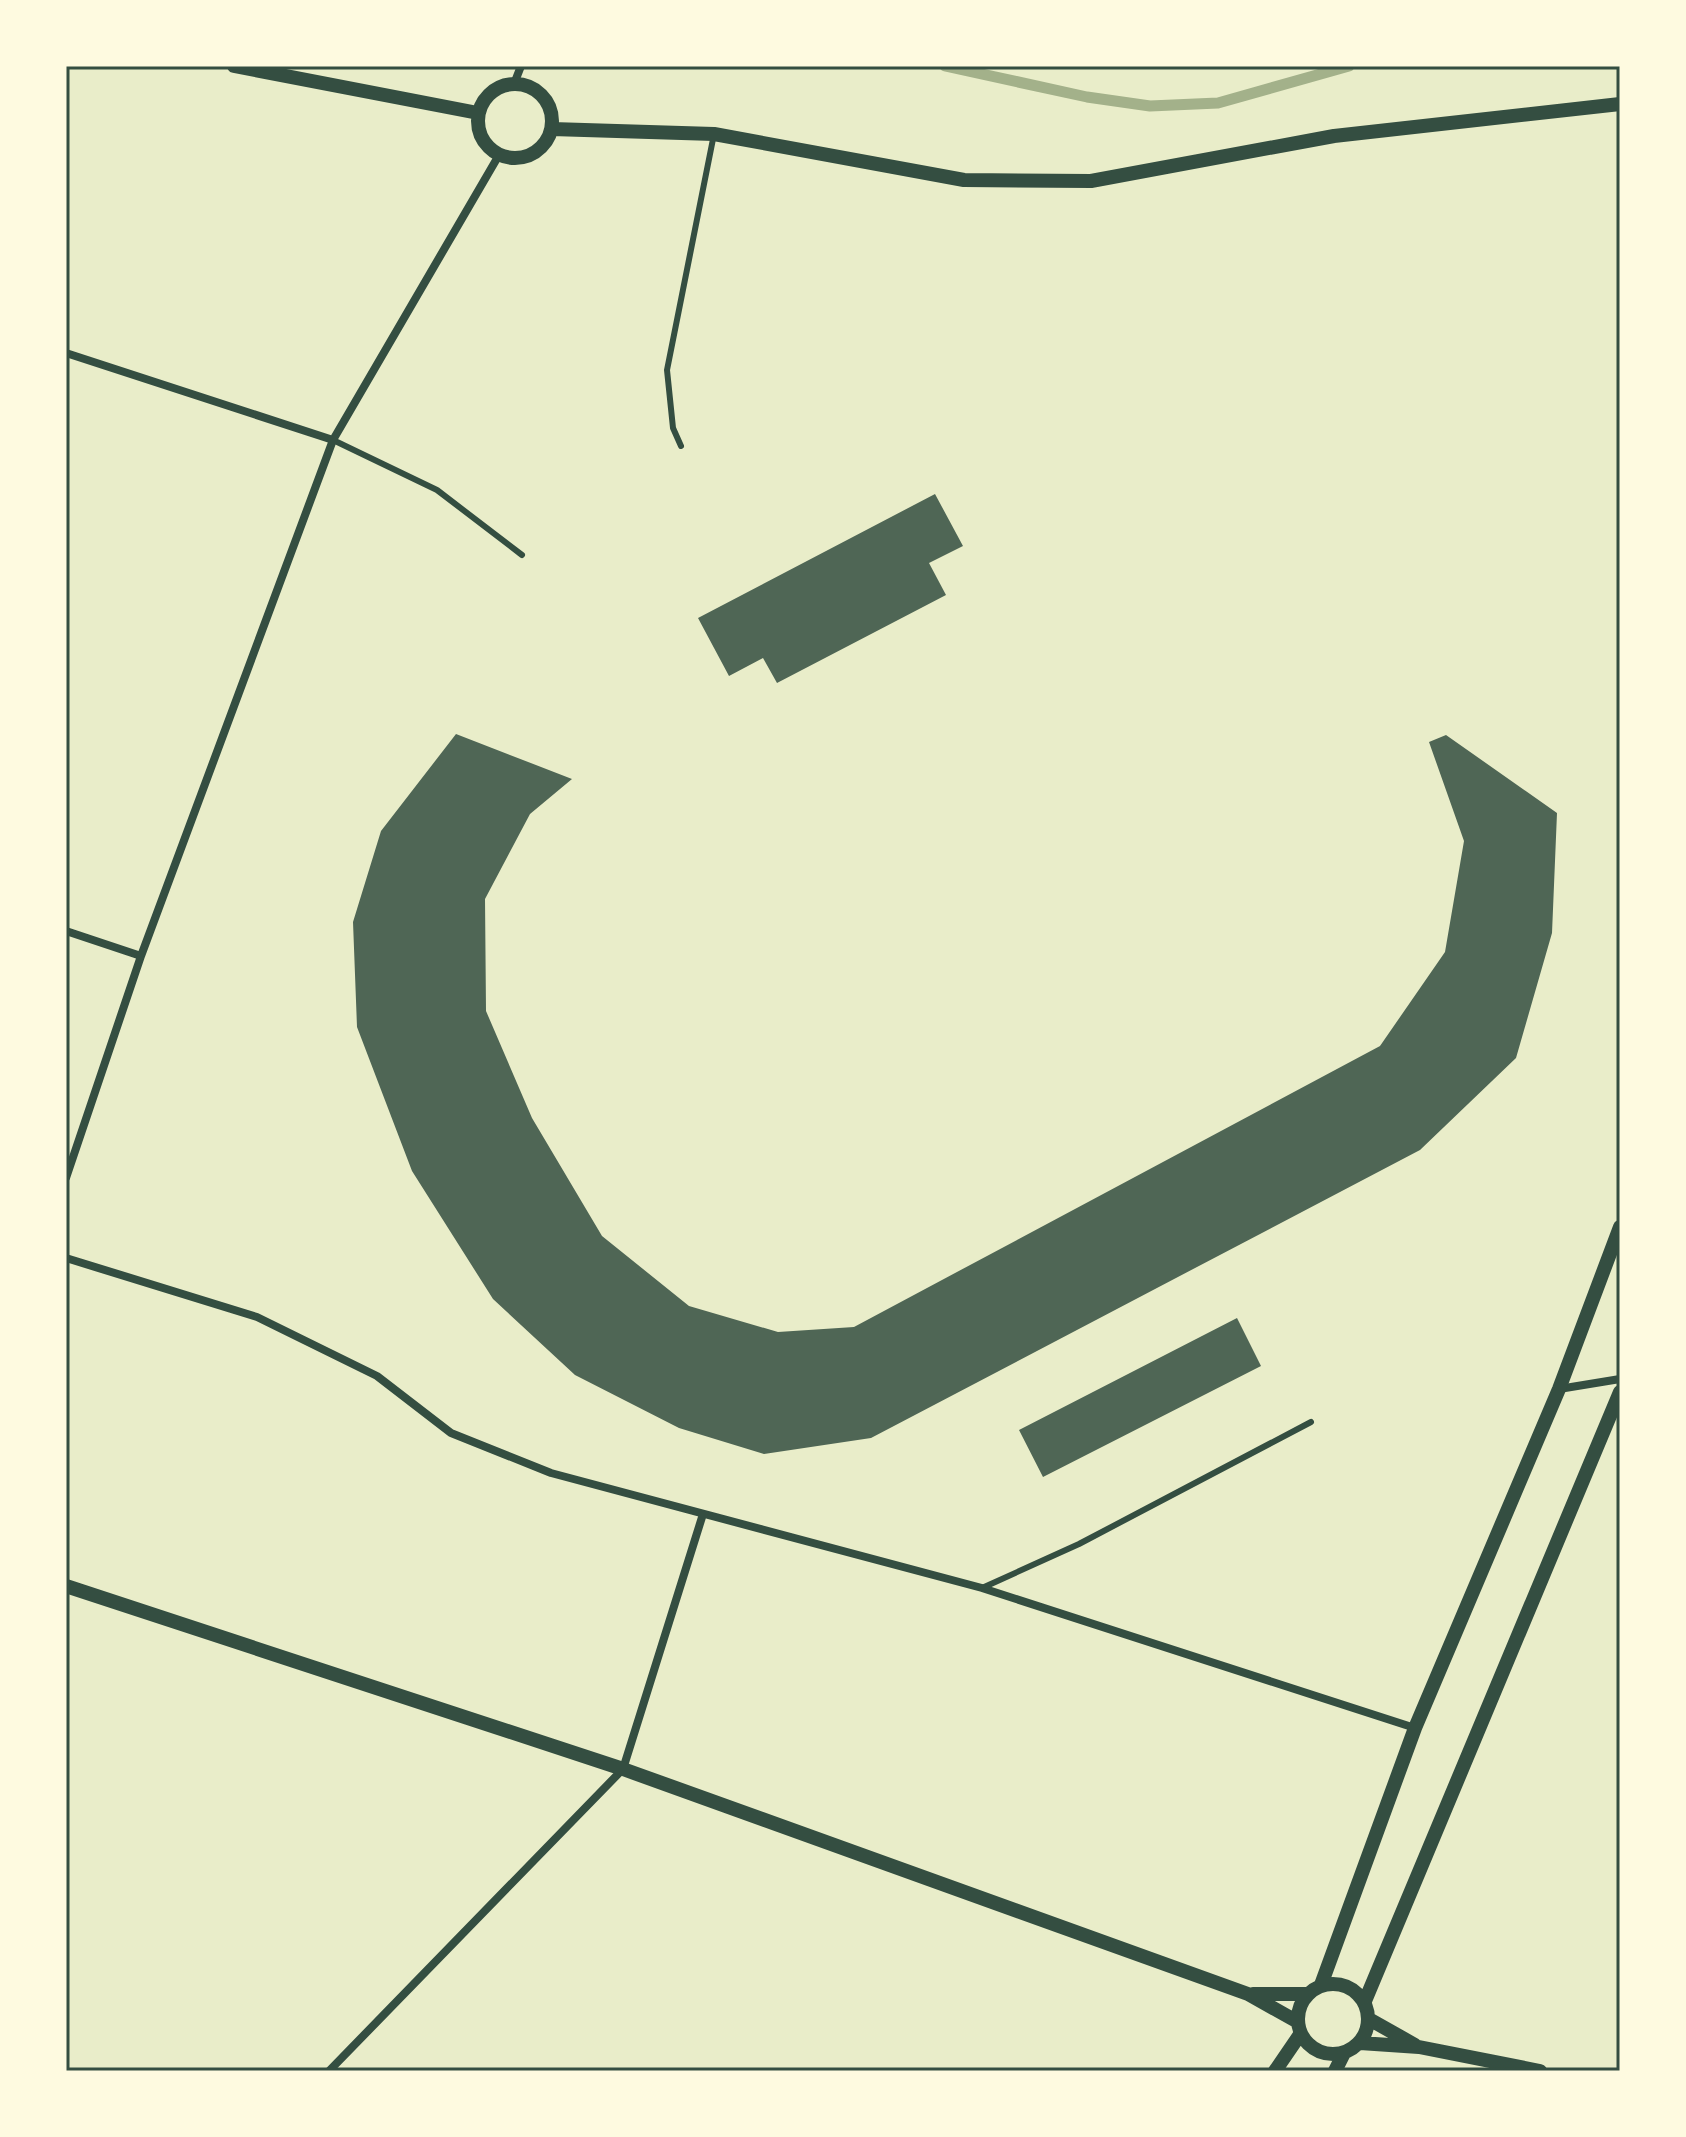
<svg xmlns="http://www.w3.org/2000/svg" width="1686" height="2137" viewBox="0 0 1686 2137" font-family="'Space Grotesk',sans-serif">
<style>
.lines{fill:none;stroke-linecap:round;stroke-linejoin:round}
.stream{stroke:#a3b18a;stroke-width:11}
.building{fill:#4f6655}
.service{stroke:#344e41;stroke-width:6}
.minor{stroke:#344e41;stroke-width:8}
.tertiary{stroke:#344e41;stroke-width:14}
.neatline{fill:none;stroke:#344e41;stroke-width:3}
</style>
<rect width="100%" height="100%" fill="#e9edc9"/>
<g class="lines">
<path class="stream" d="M945,66L1087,97L1150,106L1218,103L1349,66"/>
</g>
<path class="building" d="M935,494L963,546L929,563L946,595L777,683L763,658L729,676L698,618Z
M456,734L572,779L530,814L485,899L486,1011L532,1118L602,1236L689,1306L778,1332L854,1327L1380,1046L1445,952L1464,841L1429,742L1446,735L1557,813L1552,933L1516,1058L1420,1150L871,1438L764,1454L679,1428L575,1375L493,1299L412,1171L357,1027L353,922L381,831Z
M1237,1318L1261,1366L1043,1477L1019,1430Z"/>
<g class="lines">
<path class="service" d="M333,440L437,490L522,555
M681,446L673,428L667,370L714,134
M982,1588L1079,1544L1311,1422"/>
<path class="minor" d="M514,84L521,66
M66,353L333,440
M66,931L141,956
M66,1178L141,956L333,440L499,155
M66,1258L257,1317L377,1376L451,1433L551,1473L982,1588L1415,1728
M1559,1389L1620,1379
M329,2071L623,1769L703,1514"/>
<path class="tertiary" d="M234,66L478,113
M478 121a37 37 0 1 1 74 0a37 37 0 1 1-74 0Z
M552,129L714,134L964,180L1091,181L1334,136L1620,104
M66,1586L623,1769L1248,1994L1298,2022
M1298 2019a35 35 0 1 1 70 0a35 35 0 1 1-70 0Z
M1321,1985L1415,1728L1559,1389L1620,1227
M1253,1994H1307
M1365,2001L1620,1392
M1369,2019L1415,2045
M1360,2043L1419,2047L1540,2071
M1275,2071L1301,2033
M1335,2071L1344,2053"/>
</g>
<rect width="1686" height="2137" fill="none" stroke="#fefae0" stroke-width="136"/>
<rect x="68" y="68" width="1550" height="2001" class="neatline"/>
</svg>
